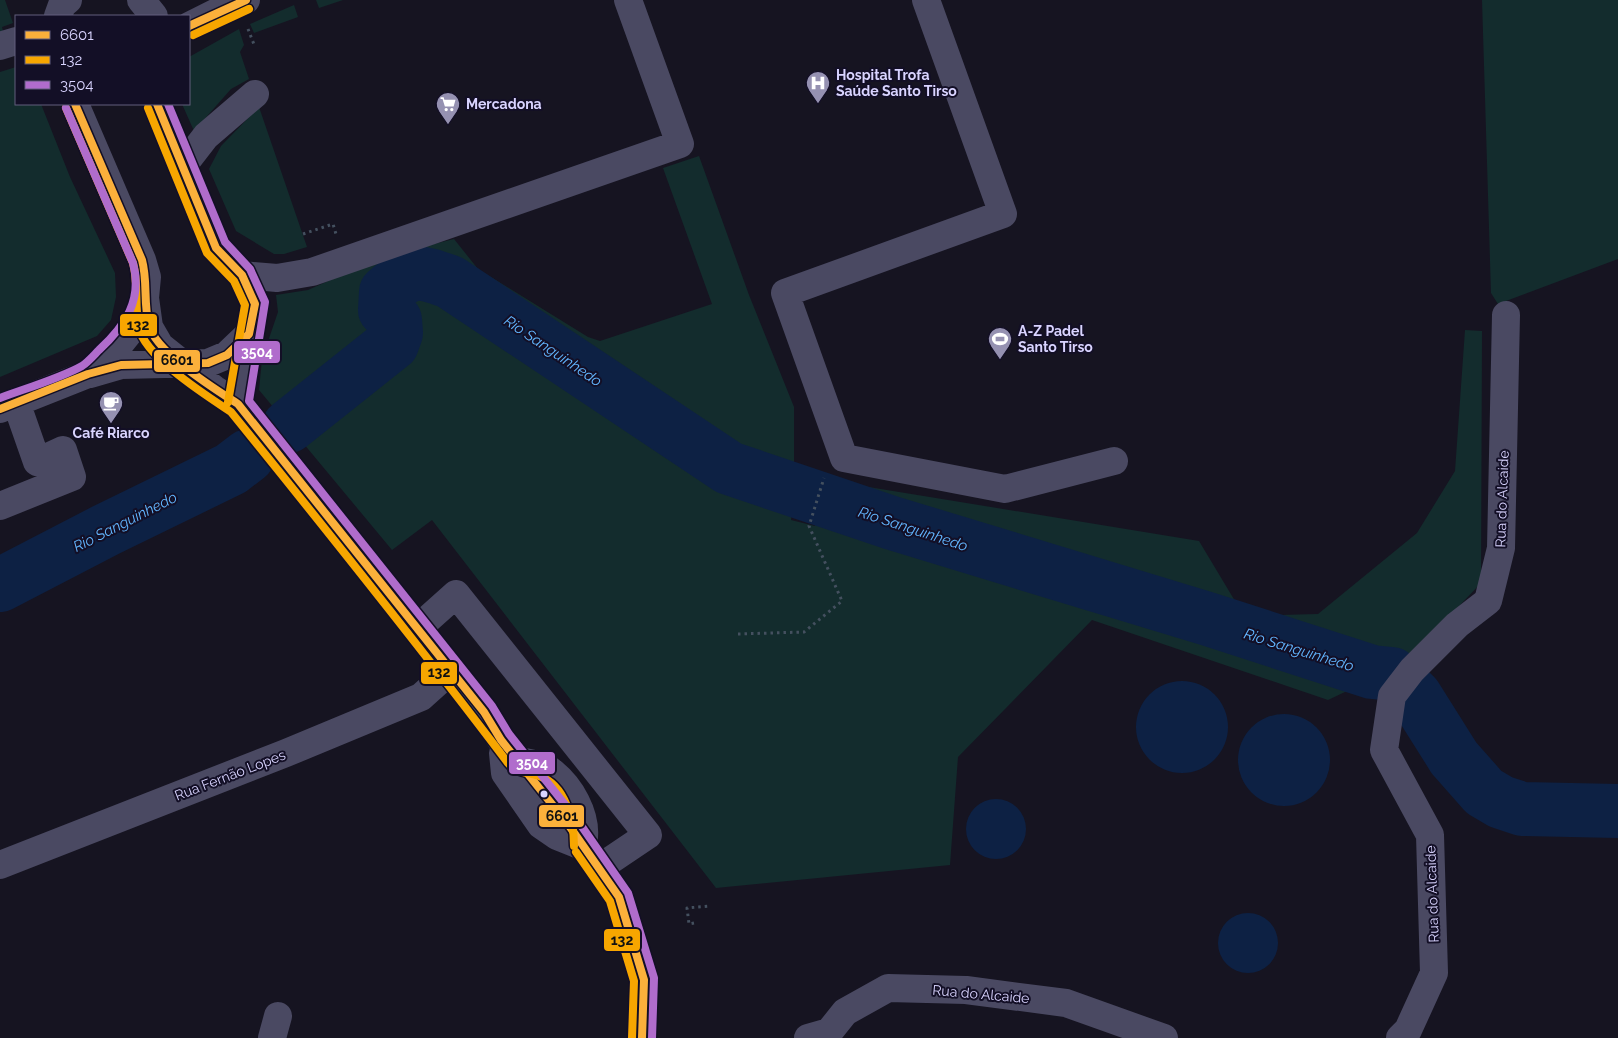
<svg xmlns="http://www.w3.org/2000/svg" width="1618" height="1038" viewBox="0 0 1618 1038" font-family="Raleway,sans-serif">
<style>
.green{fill:#132c2d}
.water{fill:#0d2144}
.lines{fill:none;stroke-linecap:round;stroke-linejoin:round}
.river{stroke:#0d2144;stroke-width:54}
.path{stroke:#44505f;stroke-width:3;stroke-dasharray:2.5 4;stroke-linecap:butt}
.minor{stroke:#4a4962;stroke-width:28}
.bus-1-casing{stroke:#130f26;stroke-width:11}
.bus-2-casing{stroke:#130f26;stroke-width:11}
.bus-3-casing{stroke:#130f26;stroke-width:11}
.bus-1{stroke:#fbb03b;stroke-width:8}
.bus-2{stroke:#f7a600;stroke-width:8}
.bus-3{stroke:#b06ccc;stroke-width:8}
.bus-dot{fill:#d9d4ff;stroke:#130f26;stroke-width:2}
.labels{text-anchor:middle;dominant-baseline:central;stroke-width:4;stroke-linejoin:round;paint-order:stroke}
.poi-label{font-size:14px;font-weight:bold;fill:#d9d4ff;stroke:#130f26;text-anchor:start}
.street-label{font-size:14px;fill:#d9d4ff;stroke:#130f26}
.water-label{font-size:15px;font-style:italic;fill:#62b6ff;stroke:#130f26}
.line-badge{stroke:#130f26;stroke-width:2}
.badge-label{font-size:14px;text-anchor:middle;font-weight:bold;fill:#fff}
.pale-badge-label{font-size:14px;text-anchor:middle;font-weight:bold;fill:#111}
</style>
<rect width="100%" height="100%" fill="#161421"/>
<path class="green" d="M0,0H5L13,23L2,27L4,35L0,36Z
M316,0H343L319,8Z
M1482,0H1618V259L1498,304L1491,293Z
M294,5L298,17L254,33L250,24Z
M239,29L244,45L240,52L249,79L231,89L194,131L182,104H189V57Z
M16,67V104H41L70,177L115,273L116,297L111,320L97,336L0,377V72Z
M259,107L307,247L284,254H274L236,231L209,169L221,146Z
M699,156L749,295L794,407V490L791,520L815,526L824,487L844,483L1199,541L1244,616L1318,614L1417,533L1455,471L1465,330L1482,331L1481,583L1404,664L1328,700L1092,620L958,757L950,865L716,888L432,520L392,550L259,390L262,359L278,312L276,295L308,290L382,257L454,239L478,269L588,337L600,341L712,304L663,168Z"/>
<path class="water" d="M1136 727a46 46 0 1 1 92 0a46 46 0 1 1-92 0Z
M1238 760a46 46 0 1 1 92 0a46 46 0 1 1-92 0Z
M966 829a30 30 0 1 1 60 0a30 30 0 1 1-60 0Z
M1218 943a30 30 0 1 1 60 0a30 30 0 1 1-60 0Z"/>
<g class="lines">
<path class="river" d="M289,426L392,344L396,333L395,320L385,310L386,292C412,269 418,270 450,282L729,468L892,523L1208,619L1372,672L1392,674L1415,696L1454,758L1484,792L1501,802L1522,809L1618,811
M0,585L106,530L231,469L248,456"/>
<path class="path" d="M248,29L255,47
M303,234L333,224L336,234
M738,634L804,632L842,601L809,526L824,478
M694,923L689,924L687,908L710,906"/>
<path class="minor" d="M141,0L154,16
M926,0L1003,214L785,293L844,458L1005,489L1114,461
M58,16L62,5L68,0
M189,26L229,6L246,0
M0,46L16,41
M75,104L142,260L147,277L145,298L149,327L160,346L214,389L238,404L451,670L484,712L501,740L570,827L619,897L644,980L642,1038
M157,104L216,248L242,275L255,304L238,404
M182,167L206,136L255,94
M242,275L277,278L312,272L680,144L628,0
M90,374L121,365L208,363L227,355L249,334
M0,409L88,374L119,345L135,325L145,298
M0,506L72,477L63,450L37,462L16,402
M418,628L456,594L648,835L599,868
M503,753L505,773L541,825L557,836L582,846
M519,761C530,763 544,765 552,772C571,787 586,814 584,837
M0,865L286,753L421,697L451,670
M272,1038L278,1016
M808,1038L829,1032L845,1012L888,988L966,990L1066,1003L1164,1038
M1400,1038L1408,1030L1434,973L1430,835L1384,750L1392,696L1412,670L1457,625L1488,601L1501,548L1506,315"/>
<g class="bus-1-casing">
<path id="bus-1" d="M189,26L246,0
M75,104L142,260C148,282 143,303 149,325C155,352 215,389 238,404L484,712L501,740L570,827L619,897L644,980L642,1038
M0,409L88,374L121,365L208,363L227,355L249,334L255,304L242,275L216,248L157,104"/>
</g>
<g class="bus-2-casing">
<path id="bus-2" d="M193,35L249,9
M66,108L133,263C139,284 134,306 139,328C145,357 207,396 231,412C325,528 418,644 508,763C516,773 527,772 539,776C566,785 574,821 574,846
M148,108L207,253L234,281L245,305L228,402
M576,852L610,901L634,981L632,1038"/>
</g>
<g class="bus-3-casing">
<path id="bus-3" d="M168,104L225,242L250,269L265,302L249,401L492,706L509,734L578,821L628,893L654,978L652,1038
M0,398C24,389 61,378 82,366C88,362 94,355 99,350C125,326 143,300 133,263L66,108"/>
</g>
<use href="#bus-1" class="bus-1"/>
<use href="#bus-2" class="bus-2"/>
<use href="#bus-3" class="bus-3"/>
</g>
<defs>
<g id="hospital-pin" transform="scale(1.25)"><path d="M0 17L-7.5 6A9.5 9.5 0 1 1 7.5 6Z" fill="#9591b1" stroke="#130f26"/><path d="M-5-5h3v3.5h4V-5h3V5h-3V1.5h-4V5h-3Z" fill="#fff"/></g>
<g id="supermarket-pin" transform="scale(1.25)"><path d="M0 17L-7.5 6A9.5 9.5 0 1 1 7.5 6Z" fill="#9591b1" stroke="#130f26"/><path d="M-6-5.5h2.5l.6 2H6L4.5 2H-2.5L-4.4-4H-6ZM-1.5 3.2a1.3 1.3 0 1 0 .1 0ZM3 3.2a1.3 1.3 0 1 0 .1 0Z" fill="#fff"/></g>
<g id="stadium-pin" transform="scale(1.25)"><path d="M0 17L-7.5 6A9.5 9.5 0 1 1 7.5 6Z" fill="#9591b1" stroke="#130f26"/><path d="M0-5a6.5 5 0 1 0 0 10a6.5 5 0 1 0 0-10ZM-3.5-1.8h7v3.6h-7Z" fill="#fff"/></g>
<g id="cafe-pin" transform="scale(1.25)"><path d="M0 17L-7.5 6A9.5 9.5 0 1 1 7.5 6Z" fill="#9591b1" stroke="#130f26"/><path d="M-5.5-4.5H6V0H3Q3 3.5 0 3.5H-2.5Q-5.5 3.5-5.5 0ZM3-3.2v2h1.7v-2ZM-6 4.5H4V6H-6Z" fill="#fff"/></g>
</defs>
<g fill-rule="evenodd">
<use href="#hospital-pin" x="818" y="83"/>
<use href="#supermarket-pin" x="448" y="104"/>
<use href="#stadium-pin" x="1000" y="339"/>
<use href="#cafe-pin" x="111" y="403"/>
</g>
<circle class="bus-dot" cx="544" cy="794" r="4.5"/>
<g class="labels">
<g class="poi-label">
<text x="836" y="75">Hospital Trofa<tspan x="836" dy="16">Saúde Santo Tirso</tspan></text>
<text x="466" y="104">Mercadona</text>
<text x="1018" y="331">A-Z Padel<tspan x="1018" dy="16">Santo Tirso</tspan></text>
<text x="111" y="433" text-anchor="middle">Café Riarco</text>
</g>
<g class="street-label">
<text transform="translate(1502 499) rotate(-88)">Rua do Alcaide</text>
<text transform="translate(230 775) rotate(-21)">Rua Fernão Lopes</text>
<text transform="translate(1432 894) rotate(-92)">Rua do Alcaide</text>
<text transform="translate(981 994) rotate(5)">Rua do Alcaide</text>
</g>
<g class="water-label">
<text transform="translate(553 351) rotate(34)">Rio Sanguinhedo</text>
<text transform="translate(125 522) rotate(-27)">Rio Sanguinhedo</text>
<text transform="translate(913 529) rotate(18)">Rio Sanguinhedo</text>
<text transform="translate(1299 650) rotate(17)">Rio Sanguinhedo</text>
</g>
</g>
<g class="line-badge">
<rect x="119" y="313" width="39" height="24" rx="5" fill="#f7a600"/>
<rect x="233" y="340" width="48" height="24" rx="5" fill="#b06ccc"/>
<rect x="153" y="349" width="48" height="24" rx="5" fill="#fbb03b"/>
<rect x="420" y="661" width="38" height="24" rx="5" fill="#f7a600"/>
<rect x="508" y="751" width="48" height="24" rx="5" fill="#b06ccc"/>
<rect x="538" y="804" width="47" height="24" rx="5" fill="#fbb03b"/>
<rect x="603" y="928" width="38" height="24" rx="5" fill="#f7a600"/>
</g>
<g class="badge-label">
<text x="257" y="357">3504</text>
<text x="532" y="768">3504</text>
</g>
<g class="pale-badge-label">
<text x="138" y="330">132</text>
<text x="177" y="365">6601</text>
<text x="439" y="677">132</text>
<text x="562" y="821">6601</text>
<text x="622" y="945">132</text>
</g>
<rect x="15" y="15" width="175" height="90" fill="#130f26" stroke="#625e7d"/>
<rect x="25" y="31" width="25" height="8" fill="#fbb03b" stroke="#625e7d"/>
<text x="60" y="40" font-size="15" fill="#d9d4ff">6601</text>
<rect x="25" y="56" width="25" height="8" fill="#f7a600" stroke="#625e7d"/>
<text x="60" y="65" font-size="15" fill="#d9d4ff">132</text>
<rect x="25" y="81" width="25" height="8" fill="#b06ccc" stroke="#625e7d"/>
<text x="60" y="90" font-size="15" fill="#d9d4ff">3504</text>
</svg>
